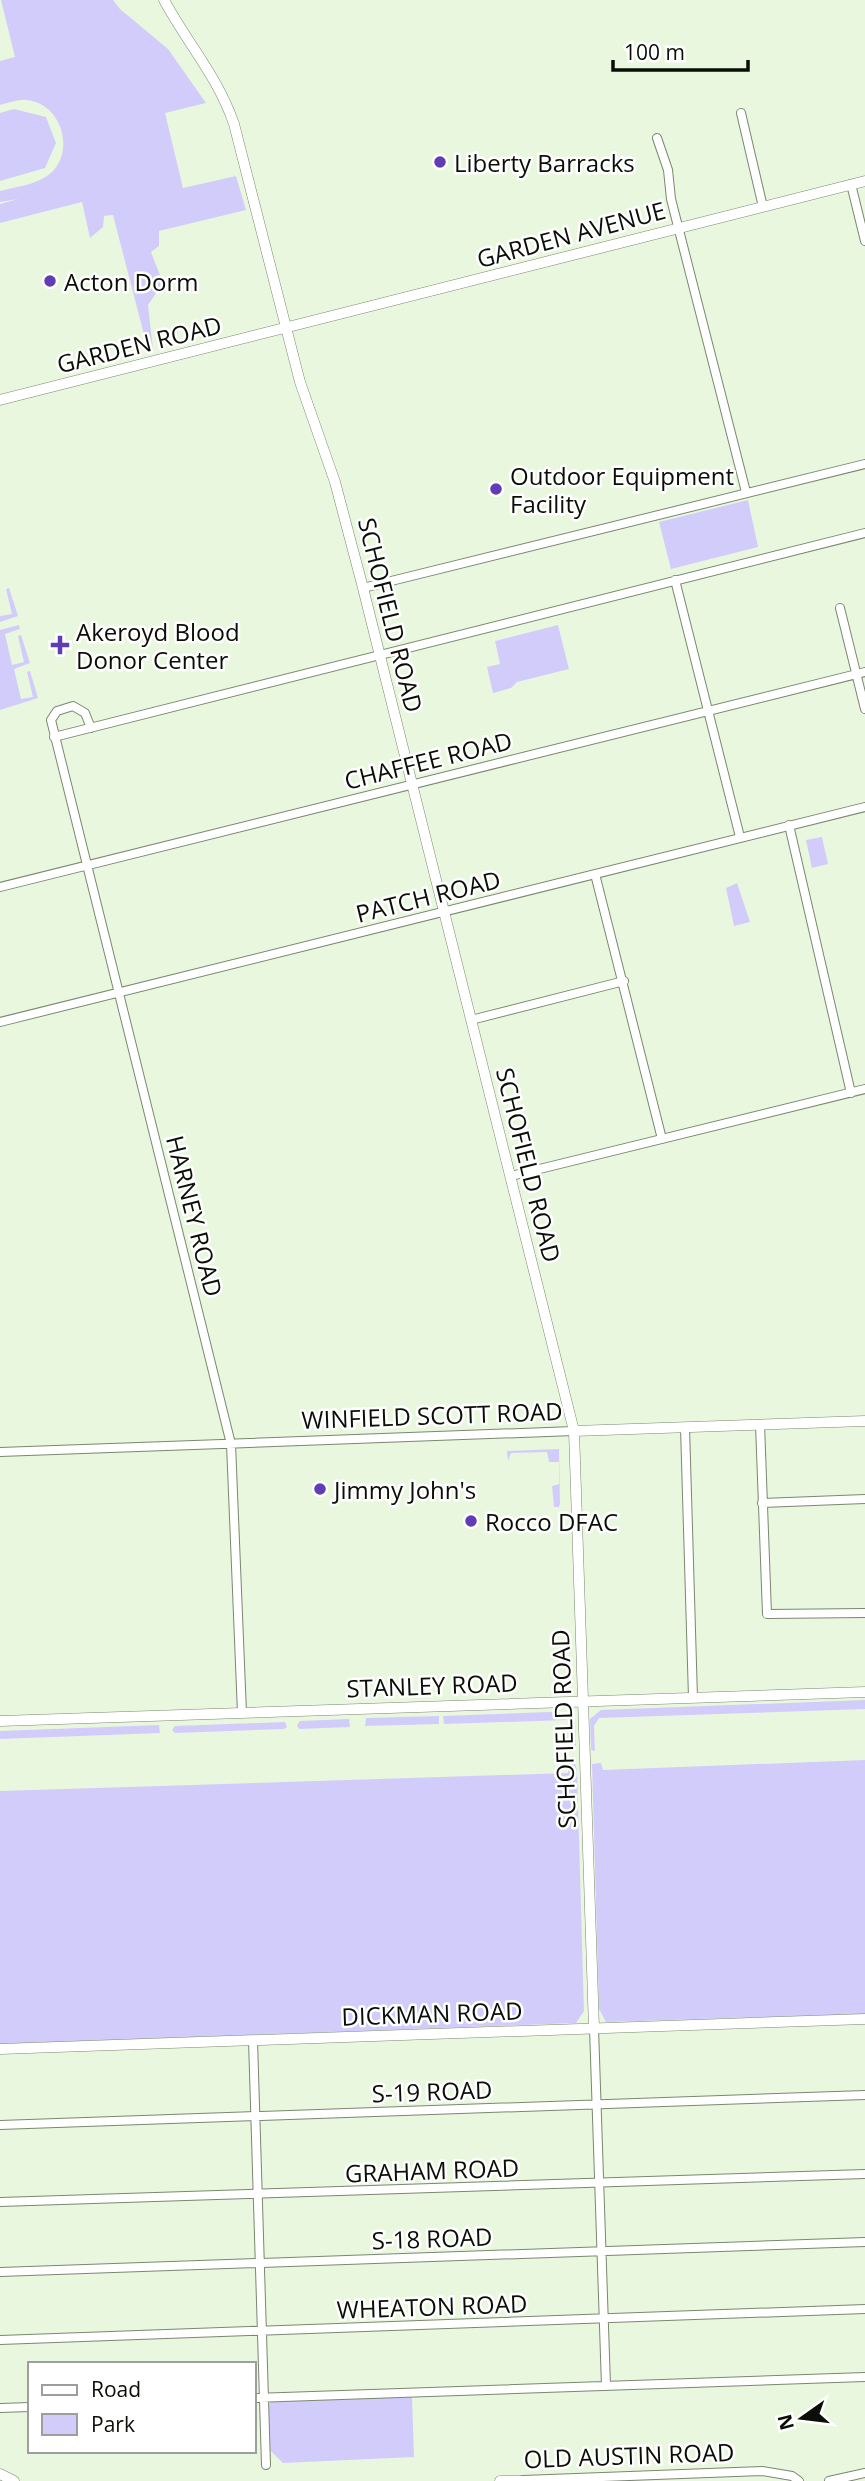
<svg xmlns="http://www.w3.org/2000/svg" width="865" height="2481" viewBox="0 0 865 2481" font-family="'Open Sans',sans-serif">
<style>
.green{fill:#d2ccfb}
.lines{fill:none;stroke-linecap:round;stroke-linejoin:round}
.minor-casing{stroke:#7b8771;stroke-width:10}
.tertiary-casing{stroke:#7b8771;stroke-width:11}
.minor{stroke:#fff;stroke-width:8}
.tertiary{stroke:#fff;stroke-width:10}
.poi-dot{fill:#603cb5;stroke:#fff;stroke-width:2.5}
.labels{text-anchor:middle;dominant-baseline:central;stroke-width:5;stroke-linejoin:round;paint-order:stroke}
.poi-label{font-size:24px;fill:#0a0e07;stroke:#fff;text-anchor:start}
.street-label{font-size:24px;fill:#0a0e07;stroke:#fff}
</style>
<rect width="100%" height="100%" fill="#eaf7df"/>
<path class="green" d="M1,0H113L120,9L168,49L206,103L165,113L183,188L236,176L246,210L159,231V246L151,252L163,283L148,305L153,350H148L113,215L104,216L103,227L90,238L82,202L0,223V204L18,199L0,202V191C15,187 34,185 47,176C77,155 63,104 27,100C19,99 8,103 0,105V61L15,57Z
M14,109L46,117L56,143L45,168L0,181V113Z
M748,500L758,547L671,569L659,522Z
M9,588L18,616L0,622V616L12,614L6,589Z
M19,625L20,629L5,634L12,665L24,662L18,636L21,635L30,663L14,669L21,699L33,697L27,672L30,671L38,698L0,710V630Z
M558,625L569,669L517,682L511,688L493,693L487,667L500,664L495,641Z
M822,837L828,864L812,868L806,840Z
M737,883L750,922L734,926L726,888Z
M559,1449L560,1503L559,1507H554L552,1486L559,1484V1462H549L547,1452L511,1453L508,1461L507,1451Z
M865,1700V1709L599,1718L594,1726L595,1751L591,1750L590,1719L601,1710Z
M551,1712L565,1714L566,1720L444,1724L443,1716Z
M439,1716V1724L365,1726L366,1718Z
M349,1719L350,1727L299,1729L297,1725L300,1721Z
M285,1722L287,1727L284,1729L175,1733L172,1730L175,1726Z
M568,1722H575L576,1746L573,1752L567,1751Z
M159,1725L160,1733L0,1739V1731Z
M865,1760V2014L606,2022L599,2009L592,1764L601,1763L603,1770Z
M568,1762L575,1764L577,1770L584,2011L576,2023L0,2044V1791L568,1773Z
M412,2397L414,2457L283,2463L268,2448L267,2408L271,2402Z"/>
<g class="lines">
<g class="minor-casing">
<path id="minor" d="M741,113L763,207
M657,138L668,170L671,199L746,492
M851,184L865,241
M675,580L740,837
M363,588L865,464
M840,608L865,709
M91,728L85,713L73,706L57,711L51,720L231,1444L242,1713
M54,737L865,533
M789,825L851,1093
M595,874L662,1139
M0,887L865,672
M471,1020L624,981
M0,1022L865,807
M511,1176L865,1089
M760,1424L767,1614L865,1613
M685,1427L693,1698
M0,1452L574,1431
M762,1503L865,1499
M594,2028L606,2386
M253,2040L266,2465
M0,2125L865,2095
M0,2202L865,2174
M0,2272L865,2242
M0,2340L865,2309
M254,2398L865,2377
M0,2408L30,2407
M523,2480L762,2471L792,2476L799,2481
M829,2481L865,2473"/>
</g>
<g class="tertiary-casing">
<path id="tertiary" d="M164,0C187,43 217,75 234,124L300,382L335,482L363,588L574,1431L594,2028
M0,400L865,181
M574,1431L865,1421
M0,1721L865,1692
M0,2049L865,2019
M0,2474L14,2481
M500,2481H524"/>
</g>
<use href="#minor" class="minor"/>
<use href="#tertiary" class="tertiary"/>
</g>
<g class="poi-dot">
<circle cx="440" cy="162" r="7"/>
<circle cx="50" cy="281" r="7"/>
<circle cx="496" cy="489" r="7"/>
<path d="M56.5 634.5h7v7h7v7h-7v7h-7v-7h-7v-7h7z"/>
<circle cx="320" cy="1489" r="7"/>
<circle cx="471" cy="1521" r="7"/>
</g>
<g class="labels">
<g class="poi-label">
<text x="454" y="162">Liberty Barracks</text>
<text x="64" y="281">Acton Dorm</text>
<text x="510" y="475">Outdoor Equipment<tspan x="510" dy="28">Facility</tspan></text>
<text x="76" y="631">Akeroyd Blood<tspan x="76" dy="28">Donor Center</tspan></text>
<text x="334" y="1489">Jimmy John's</text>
<text x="485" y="1521">Rocco DFAC</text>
</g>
<g class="street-label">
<text transform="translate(571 234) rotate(-15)">GARDEN AVENUE</text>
<text transform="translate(139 344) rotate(-14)">GARDEN ROAD</text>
<text transform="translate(391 615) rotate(76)">SCHOFIELD ROAD</text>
<text transform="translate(428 760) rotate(-14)">CHAFFEE ROAD</text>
<text transform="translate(428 896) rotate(-14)">PATCH ROAD</text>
<text transform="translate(529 1165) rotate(76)">SCHOFIELD ROAD</text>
<text transform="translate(195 1216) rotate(76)">HARNEY ROAD</text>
<text transform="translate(432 1415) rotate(-2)">WINFIELD SCOTT ROAD</text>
<text transform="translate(432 1685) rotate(-2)">STANLEY ROAD</text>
<text transform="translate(563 1729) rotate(-92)">SCHOFIELD ROAD</text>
<text transform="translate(432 2013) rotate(-2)">DICKMAN ROAD</text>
<text transform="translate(432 2091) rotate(-2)">S-19 ROAD</text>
<text transform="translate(432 2170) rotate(-2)">GRAHAM ROAD</text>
<text transform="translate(432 2238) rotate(-2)">S-18 ROAD</text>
<text transform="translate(432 2306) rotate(-2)">WHEATON ROAD</text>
<text transform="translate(629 2455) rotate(-2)">OLD AUSTIN ROAD</text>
</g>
</g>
<rect x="28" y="2362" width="228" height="91" fill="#ffffff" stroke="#9d9f9c" stroke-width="2"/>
<rect x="42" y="2385" width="35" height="10" fill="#ffffff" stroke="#9d9f9c" stroke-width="2"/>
<text x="91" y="2397" font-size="21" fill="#0a0e07">Road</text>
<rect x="42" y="2414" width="35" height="21" fill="#d2ccfb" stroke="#9d9f9c" stroke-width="2"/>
<text x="91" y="2432" font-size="21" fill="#0a0e07">Park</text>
<g transform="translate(802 2418) rotate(256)" stroke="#ffffff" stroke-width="5" paint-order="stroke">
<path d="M0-5L12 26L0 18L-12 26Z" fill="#0a0e07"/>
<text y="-10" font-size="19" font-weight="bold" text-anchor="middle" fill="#0a0e07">N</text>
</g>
<path d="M613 60v10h135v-10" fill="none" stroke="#0a0e07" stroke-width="3.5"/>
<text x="624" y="60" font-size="21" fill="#0a0e07" stroke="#ffffff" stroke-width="5" paint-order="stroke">100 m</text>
</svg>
